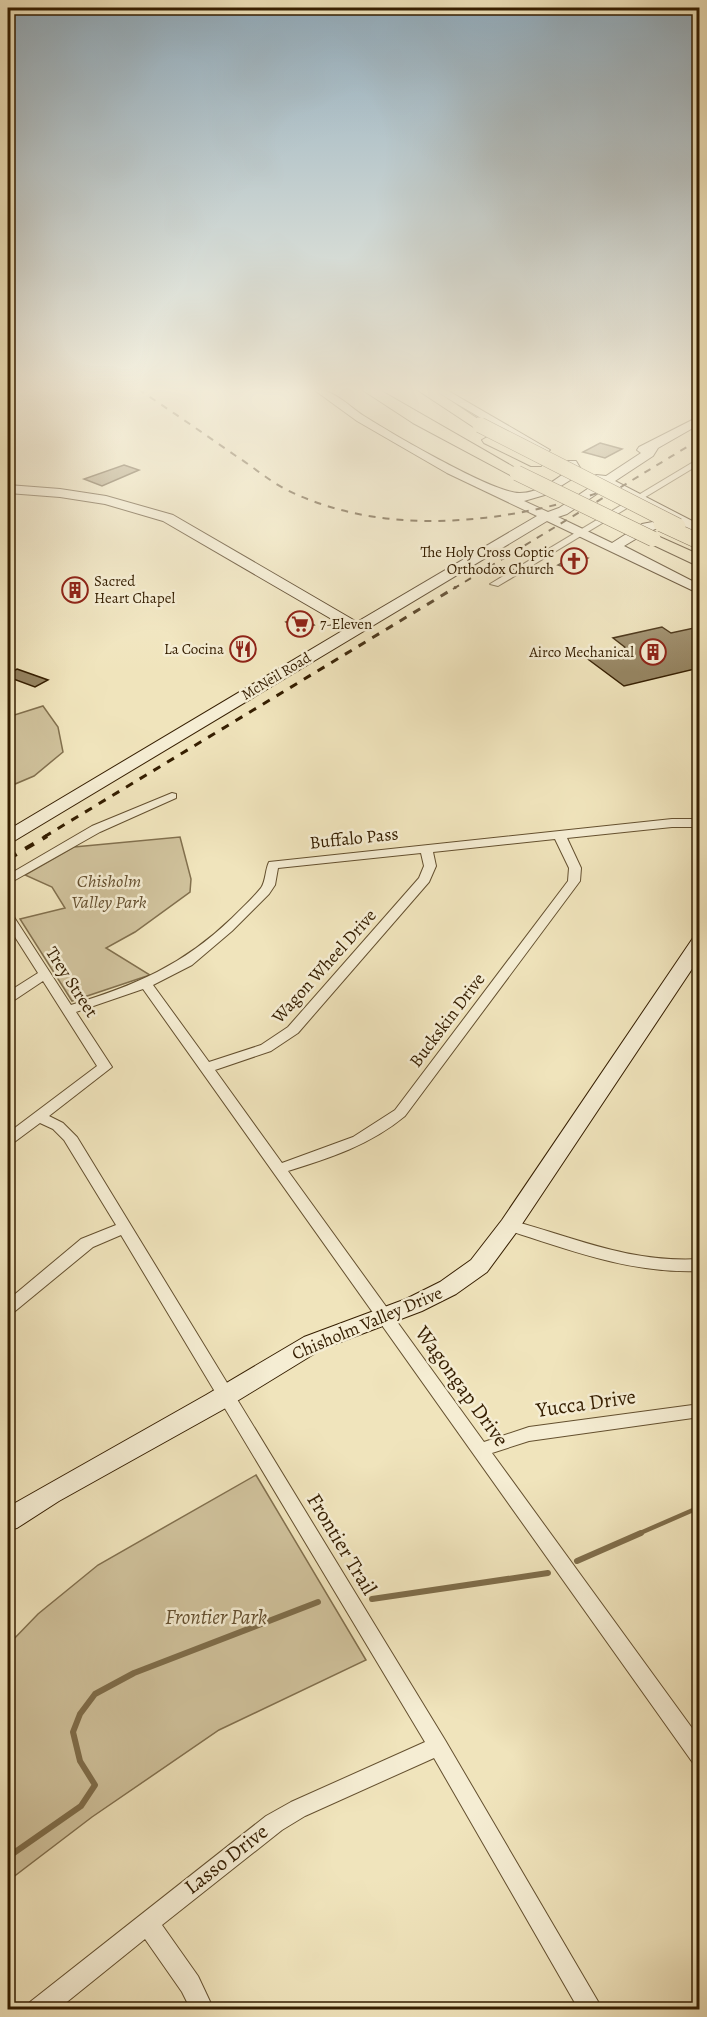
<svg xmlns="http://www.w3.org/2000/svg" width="707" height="2017" viewBox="0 0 707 2017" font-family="Alegreya,serif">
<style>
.green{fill:#d0c29c;stroke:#82704e;stroke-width:1.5}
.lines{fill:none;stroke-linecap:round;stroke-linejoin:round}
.stream-far1{stroke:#7f6d4a;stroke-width:4.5}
.stream{stroke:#7f6d4a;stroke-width:6}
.building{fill:#968562;stroke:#351e00;stroke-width:1.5}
.street-casing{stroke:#64502f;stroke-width:2}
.secondary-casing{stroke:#351e00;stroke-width:2}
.highway-casing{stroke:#351e00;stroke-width:2}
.street{fill:#f5edd3;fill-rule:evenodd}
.secondary{fill:#f5edd3;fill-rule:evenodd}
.highway{fill:#f0e4bc;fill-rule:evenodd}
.rail-far2{stroke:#351e00;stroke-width:2;stroke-dasharray:7 7;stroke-linecap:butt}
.rail-far1{stroke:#351e00;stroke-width:3;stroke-dasharray:8 8;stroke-linecap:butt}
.rail{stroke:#351e00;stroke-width:4;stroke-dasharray:10 10;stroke-linecap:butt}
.highway-bridge-casing{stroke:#351e00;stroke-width:16;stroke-linecap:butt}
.highway-bridge{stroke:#f0e4bc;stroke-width:15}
.labels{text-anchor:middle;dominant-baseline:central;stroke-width:5;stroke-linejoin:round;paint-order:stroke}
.far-poi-label{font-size:15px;fill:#351e00;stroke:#f5edd3;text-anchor:end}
.far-street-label{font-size:15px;fill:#351e00;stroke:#f5edd3}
.street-label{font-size:18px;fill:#351e00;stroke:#f5edd3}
.park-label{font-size:18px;font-style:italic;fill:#644f2f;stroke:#f5edd3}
.near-street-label{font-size:21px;fill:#351e00;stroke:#f5edd3}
.near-park-label{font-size:21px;font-style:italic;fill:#644f2f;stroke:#f5edd3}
</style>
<rect width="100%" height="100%" fill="#f0e4bc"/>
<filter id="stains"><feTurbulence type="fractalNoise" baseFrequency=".00333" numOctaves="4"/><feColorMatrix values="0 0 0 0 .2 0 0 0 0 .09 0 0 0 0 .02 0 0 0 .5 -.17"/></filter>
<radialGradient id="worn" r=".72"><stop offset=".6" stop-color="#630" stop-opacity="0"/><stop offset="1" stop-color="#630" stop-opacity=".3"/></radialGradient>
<path class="green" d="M43,706L58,727L63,752L34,776L8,787V717Z
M180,837L191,879L190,892L135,932L106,948L150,975L72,1001L20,919L65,908L52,887L25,875L74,847Z
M256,1475L366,1660L219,1730L92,1817L8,1881V1645L38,1614L98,1565Z"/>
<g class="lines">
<path class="stream-far1" d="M638,1534L700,1507"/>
<path class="stream" d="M577,1561L641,1533
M372,1599L548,1573
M8,1857L81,1806L95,1785L80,1761L73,1732L80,1714L95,1694L134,1673L318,1602"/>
</g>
<path class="building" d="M600,443L622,449L605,458L583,452Z
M124,465L139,470L102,486L84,479Z
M575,555L588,558L571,569L558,565Z
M302,617L314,625L298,630L286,622Z
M662,627L671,633L694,628L699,632V668L624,686L585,657L626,648L613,638Z
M17,669L48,680L35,687L8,677V674Z"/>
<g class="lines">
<g class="street-casing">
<path id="street" d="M700,458V464L498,586L490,584Z
M172,793L176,794V798L100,832L8,884V875L92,826Z
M672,819H700V827H672L567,838L581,868L580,881L405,1116C370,1145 330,1158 288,1171L484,1442L529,1427L700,1404V1417L529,1441L492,1453L700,1739V1765L693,1763L143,989L76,1012L112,1067L49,1116L63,1123L77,1137L445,1740L603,2010H579L434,1758L305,1816L282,1830L162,1925L198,1976L214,2010H191L182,1992L145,1939L57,2010H27L30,2002L266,1816L291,1802L425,1742L121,1235L93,1247L14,1312L8,1314V1300L81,1239L116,1225L64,1140L53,1129L40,1123L13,1143L8,1145V1133L97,1066L43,981L13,1001L8,1002V992L38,973L8,926V913L12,914L71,1005C136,985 182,966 232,918C241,909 252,899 261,888C266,881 265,870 269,862ZM555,839L569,868L568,881L395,1110L353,1137L282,1163L215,1070L271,1051L298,1033L429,882L436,866L433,852ZM421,853L424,866L419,878L288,1027L261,1045L209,1062L153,985L192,965L232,931L269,894L275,885L278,868Z
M510,1220C576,1238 629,1263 700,1259V1271C631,1274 569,1250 504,1229L502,1225L504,1221Z"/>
</g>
<g class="secondary-casing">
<path id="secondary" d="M313,389C334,389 347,405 364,416C391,433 494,494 520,493C539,493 555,480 569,470L566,464L568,461H576L582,471L580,474L548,494L524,501L548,512L559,508L598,482L594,478L596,475L606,476L641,453L637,450L639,447L700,416V424L658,448L653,456L615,481L700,525V534L684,527L662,526L644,534L624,546L700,585V594L547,521L14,841L8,842V830L347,628L163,521L105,504L60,497L8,493V485L60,489L106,496L173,515L357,622L537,516L447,473L357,421ZM607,487L668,519L642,524L612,543L558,517L567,514Z
M432,389H445L550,450L544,454L540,453Z
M700,937V957L518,1230L487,1272L456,1294L422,1311L322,1349L224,1409L59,1501L17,1528L8,1530V1507L206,1395L304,1337L406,1299L440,1282L471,1260L502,1220L693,938Z"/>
</g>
<g class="highway-casing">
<path id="highway" d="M361,389H378L524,473L522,476H512L413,423Z
M416,389H433L487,425L485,428H475Z
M489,436L541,460L543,463L541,466H531L484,443L482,440Z
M653,534L700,555V567L647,542L645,539Z"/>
</g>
<use href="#street" class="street"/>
<use href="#secondary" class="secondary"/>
<use href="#highway" class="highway"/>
<path class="rail-far2" d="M138,389C171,411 203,433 236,456C252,466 268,480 285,489C383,538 501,524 601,492
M453,589L700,439"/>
<path class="rail-far1" d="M44,837L456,587"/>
<path class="rail" d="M8,859L47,836"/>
<g class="highway-bridge-casing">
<path id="highway-bridge" d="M480,425L678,526
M517,473L653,539
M661,524L700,542"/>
</g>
<use href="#highway-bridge" class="highway-bridge"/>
</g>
<linearGradient id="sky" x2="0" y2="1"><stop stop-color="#91acbd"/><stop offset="0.58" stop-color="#f8f3e1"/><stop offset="1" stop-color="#f8f3e1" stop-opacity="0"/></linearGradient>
<rect width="707" height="672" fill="url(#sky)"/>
<defs>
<g id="church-ring" transform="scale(1.35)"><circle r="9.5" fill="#f5edd3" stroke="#8f2418" stroke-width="1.5"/><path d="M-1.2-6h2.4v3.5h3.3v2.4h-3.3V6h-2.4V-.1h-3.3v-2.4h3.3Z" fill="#8f2418"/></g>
<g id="building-ring" transform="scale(1.35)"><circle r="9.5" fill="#f5edd3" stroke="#8f2418" stroke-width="1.5"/><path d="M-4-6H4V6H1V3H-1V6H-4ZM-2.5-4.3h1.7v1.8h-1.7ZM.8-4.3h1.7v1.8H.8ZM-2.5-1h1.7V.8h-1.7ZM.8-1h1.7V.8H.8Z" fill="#8f2418"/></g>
<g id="supermarket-ring" transform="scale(1.35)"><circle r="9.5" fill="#f5edd3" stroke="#8f2418" stroke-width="1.5"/><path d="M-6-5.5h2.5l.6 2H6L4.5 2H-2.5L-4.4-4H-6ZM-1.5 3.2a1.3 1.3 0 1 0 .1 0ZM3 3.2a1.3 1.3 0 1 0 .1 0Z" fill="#8f2418"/></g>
<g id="restaurant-ring" transform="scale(1.35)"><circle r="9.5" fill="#f5edd3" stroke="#8f2418" stroke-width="1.5"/><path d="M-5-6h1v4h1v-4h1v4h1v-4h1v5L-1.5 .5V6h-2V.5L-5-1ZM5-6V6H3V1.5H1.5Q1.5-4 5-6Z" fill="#8f2418"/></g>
</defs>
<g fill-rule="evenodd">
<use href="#church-ring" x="574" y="561"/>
<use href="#building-ring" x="75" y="590"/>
<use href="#supermarket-ring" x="300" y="624"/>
<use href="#restaurant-ring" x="243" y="649"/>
<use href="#building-ring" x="653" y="652"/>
</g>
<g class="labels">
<g class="far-poi-label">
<text x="554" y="552">The Holy Cross Coptic<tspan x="554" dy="17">Orthodox Church</tspan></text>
<text x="94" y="581" text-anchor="start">Sacred<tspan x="94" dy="17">Heart Chapel</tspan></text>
<text x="320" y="624" text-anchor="start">7-Eleven</text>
<text x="224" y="649">La Cocina</text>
<text x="634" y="652">Airco Mechanical</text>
</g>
<g class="far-street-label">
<text transform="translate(276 676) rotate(-31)">McNeil Road</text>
</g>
<g class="street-label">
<text transform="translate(354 838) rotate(-6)">Buffalo Pass</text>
<text transform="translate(324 966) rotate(-48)">Wagon Wheel Drive</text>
<text transform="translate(72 982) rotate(57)">Trey Street</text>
<text transform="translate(447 1020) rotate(-53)">Buckskin Drive</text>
<text transform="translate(367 1323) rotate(-23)">Chisholm Valley Drive</text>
</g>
<g class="park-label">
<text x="109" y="881">Chisholm<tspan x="109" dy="21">Valley Park</tspan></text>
</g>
<g class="near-street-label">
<text transform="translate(462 1386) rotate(54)">Wagongap Drive</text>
<text transform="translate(586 1403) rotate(-8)">Yucca Drive</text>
<text transform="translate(342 1544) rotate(59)">Frontier Trail</text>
<text transform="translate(226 1859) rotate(-38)">Lasso Drive</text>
</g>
<g class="near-park-label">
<text x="216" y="1617">Frontier Park</text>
</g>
</g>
<rect width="707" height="2017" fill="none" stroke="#f0e4bc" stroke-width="30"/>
<rect x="9" y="9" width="689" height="1999" fill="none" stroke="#351e00" stroke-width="3"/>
<rect x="15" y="15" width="677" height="1987" fill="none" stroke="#351e00" stroke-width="1.5"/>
<rect width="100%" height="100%" filter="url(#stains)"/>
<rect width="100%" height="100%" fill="url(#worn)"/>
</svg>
